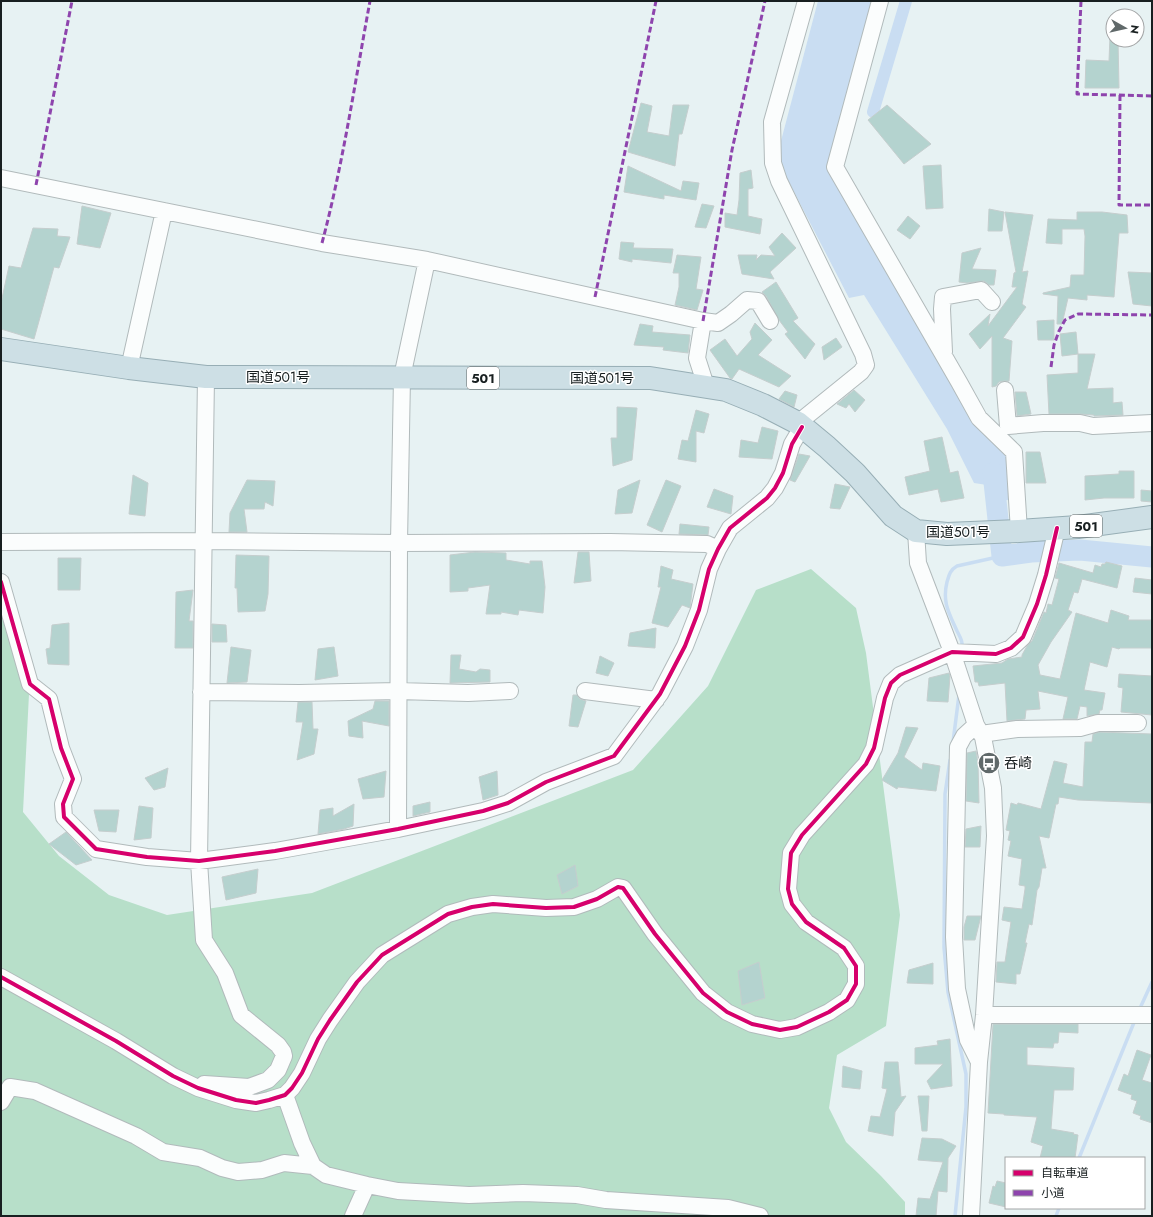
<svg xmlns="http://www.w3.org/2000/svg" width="1153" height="1217" viewBox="0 0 1153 1217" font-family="Jost,'Noto Sans JP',sans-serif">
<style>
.green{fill:#b7dfc9}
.water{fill:#c9ddf2}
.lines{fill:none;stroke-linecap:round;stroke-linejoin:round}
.stream{stroke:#c9ddf2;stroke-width:3.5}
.canal{stroke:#c9ddf2;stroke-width:12}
.river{stroke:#c9ddf2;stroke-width:21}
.building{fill:#b4d3cf;stroke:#c5cece}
.minor-casing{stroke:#b1babb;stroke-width:18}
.highway-casing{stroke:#97aeb5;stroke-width:24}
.minor{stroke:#fbfdfd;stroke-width:16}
.highway{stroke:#cddfe5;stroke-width:22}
.quiet{stroke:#8e44ad;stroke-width:3;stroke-dasharray:6 3;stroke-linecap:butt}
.cycleway-casing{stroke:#fff;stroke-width:6}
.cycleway{stroke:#d6006c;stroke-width:4}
.labels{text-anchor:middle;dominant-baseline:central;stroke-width:3;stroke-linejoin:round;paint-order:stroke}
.shield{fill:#fff;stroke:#5d6263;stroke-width:1}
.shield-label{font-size:13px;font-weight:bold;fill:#181f20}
.street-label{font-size:14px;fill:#181f20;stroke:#fff}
.poi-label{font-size:14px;fill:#181f20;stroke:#fff;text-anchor:start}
</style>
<rect width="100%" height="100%" fill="#e7f2f3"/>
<path class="green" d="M811,569L856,608L866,653L900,915L886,1026L837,1055L829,1108L846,1142L881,1176L905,1202V1216H1V608L29,694L23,812L59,856L109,895L167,915L312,893L633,770L708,686L756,590Z"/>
<path class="water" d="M818,1H873L828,167L1008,457L1009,500L989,501L987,485L974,483L947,429L864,295L849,298L779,163L777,156Z"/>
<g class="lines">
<path class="stream" d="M962,649C963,641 960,637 957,631C949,613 942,602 947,582C949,575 950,570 957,566L1002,556
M953,742L959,695
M950,760L945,794L944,947L948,992L966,1074V1107L955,1216
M1141,1006L1152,982
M1079,1158L1135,1020
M1056,1216L1059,1208"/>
<path class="canal" d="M873,112L906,1"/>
<path class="river" d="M993,473L1002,556L1031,552L1080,550L1152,557"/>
</g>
<path class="building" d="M1110,36H1113V40H1118L1119,88H1085L1086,60L1109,61Z
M641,103L652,106L647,132L669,136L673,105H689L682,134H679L675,166L628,152Z
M887,105L931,144L904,164L868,120Z
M941,165L943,208L926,209L923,166Z
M628,166L681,191L683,181L699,183L696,200L664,195V199L624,192Z
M751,170L753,188L748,189V216L762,219L760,234L725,227V213L737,215L739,200L740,173Z
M702,204L714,206L706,228L695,227Z
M82,206L111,213L100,248L77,244Z
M989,209L1004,212L1002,231H988Z
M1005,212L1033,215L1022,272L1028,271L1022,304L1026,307L1003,338L1012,341L1009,381H1004L999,382L996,386L992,387V336L980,349L969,334L990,314L988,326L1017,287H1012L1014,273L1016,272Z
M1077,212H1102L1127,215L1128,233H1119L1114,297L1087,295V300L1068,298L1062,324H1057L1058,296L1043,294V293L1070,287L1071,275H1084L1085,236L1084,229H1062V244L1046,243L1048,219L1077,220Z
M908,216L920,226L910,239L897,230Z
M33,228L58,229L57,236L70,237L59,268L54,267L34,339L1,329V303L9,266L21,268Z
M782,233L796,248L770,272L774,279L742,274L738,255H757L756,260L761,255L775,256L769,247Z
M621,242L634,243L633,248L673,249L671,263L632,259V262L619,259Z
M981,248L972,269L996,270L994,285H989L984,281L967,283L959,282L962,253Z
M677,255L701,257L696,289L703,290L697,310L675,305L679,287V273H673Z
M1128,272L1152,273V306L1133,304Z
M776,282L798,318L793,321L815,344L805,359L785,334L788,332L779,320L766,296L762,292Z
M1054,320V340H1038L1037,321Z
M755,323L772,340L758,355L791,376L779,387L739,369L732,379L730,378L710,350L725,339L737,356L752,339L750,332Z
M640,324L653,326L652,332L690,335L688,353L663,350L664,347L634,345Z
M1076,332L1078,354L1062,356L1060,334Z
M836,338L842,347L824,360L822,347Z
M1078,354H1095L1087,389L1113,388V403L1122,402L1123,415L1094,416V415L1080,414H1049L1047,375L1078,373Z
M854,390L865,400L855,412L849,404L846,408L837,404Z
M785,391L797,395L794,407L779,399Z
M1015,392H1026L1031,414L1017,416Z
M617,407L637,408L632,460L613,466L611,438H617Z
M696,410L709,414L704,433L696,431V462L678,459L682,440L688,441Z
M762,427L778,431L772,459L739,457L741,440L758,443Z
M942,437L950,473L958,471L964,498L941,502L938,489L909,495L905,477L930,471L924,441Z
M1026,452H1040L1046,483H1026Z
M799,454L810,456L795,482L790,480Z
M1119,471H1134V498H1104L1085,500V476L1119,474Z
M133,475L148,483L145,516L129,514Z
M247,480L275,481L273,506L265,502L264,509H244L247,532H229L230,513Z
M640,480L632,513L615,514L618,490Z
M666,480L681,486L662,532L647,525Z
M835,484L850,487L840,509L830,508Z
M714,489L733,496L731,514L707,507Z
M1141,490L1152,491V502L1141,501Z
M680,524L709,527L708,535L679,534Z
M475,552L506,553V560L530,564V561H542L545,587L543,613L519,610L518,615L501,612V614H486L490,585L468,588V591L450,592V555Z
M578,552H589L591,581L574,583Z
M236,555L269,556L268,594L265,611L238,612L237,588H235Z
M58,558H81L80,590H58Z
M1106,562L1122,566L1117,588L1082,579L1078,593L1074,592L1068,610L1072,612L1051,642L1038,665L1040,675L1060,679L1076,613L1108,623L1111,610L1129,616L1128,620H1152V648H1120L1119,649L1112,647L1107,667L1090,662L1084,690L1105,693L1102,710H1100L1099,714L1087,716V707L1080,706L1077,719H1063L1068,697L1038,691L1040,709L1026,710L1025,719L1007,721L1005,683L979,686L978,682H975L973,666L1002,663L1008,659L1022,657V655L1027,646L1032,641L1044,612L1046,613L1048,604L1052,605L1059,579L1055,578L1059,563L1093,573L1095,565L1101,567L1102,564H1105Z
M661,566L673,570L671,579L693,584L690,608L682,605L668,627L652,623L661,587H658Z
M1135,578L1152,580V594L1133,592Z
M193,590L189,621H193V648H175L176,592Z
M69,623V665L48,664L46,649L50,648L52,625Z
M212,624L226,625L227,642H212Z
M656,628L655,648L628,646L630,633Z
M231,647L251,650L247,682L227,683Z
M334,647L338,676L315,680L318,649Z
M451,655H461L459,669L476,672L480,669L490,670V682L450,683Z
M600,656L614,663L608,676L596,673Z
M949,673L950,676L948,702L927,701L929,678Z
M1119,674L1152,676V715L1121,712L1123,688L1118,687Z
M573,695H577L580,699L586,701L578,727L569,726Z
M375,701H389V726L362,721L363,738L349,736L348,721L373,709Z
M298,702H312L313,729H318L314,754L297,760L303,722H296Z
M906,727L918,728L904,757L922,770L923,763L940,766L936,791L898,787L897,789L882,780L898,753Z
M1099,732L1152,734V803L1078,800L1059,797L1058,804H1056L1049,838L1039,836L1046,868H1042L1039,887L1037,890L1032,925L1029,924L1025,943H1027L1020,974H1016V984L996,982L997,962H1005L1011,922L1002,920L1004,907L1022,909L1025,889V886L1019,885L1022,859L1008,856L1011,841L1008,840L1010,831L1006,830L1011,803L1017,805L1018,803L1041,809L1054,761L1067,764L1063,783L1083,787L1085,742H1092L1093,734Z
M976,751L978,763L979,803L966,801L967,753Z
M168,768L165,787L154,790L145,778Z
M386,771L384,797L363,799L358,779Z
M497,771L498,795L483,800L479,777Z
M430,802V812L413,816V806Z
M354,804L353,826L344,829L318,834L320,810L333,808V816Z
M139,806L153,808L151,838L134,840Z
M94,810H119L116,832L99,831Z
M981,826L980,847H965L966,829Z
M66,832L92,860L76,865L49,844Z
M575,865L578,886L562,894L557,875Z
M258,869L256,893L226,900L222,877Z
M967,916H981L975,940H964V927Z
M759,962L765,998L742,1005L738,971Z
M933,963V984L907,983L909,970Z
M993,1024H1078V1033L1059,1032L1058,1043H1054L1053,1048L1027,1047V1065L1074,1068L1073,1090H1054L1051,1129L1074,1133L1073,1134L1078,1135L1075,1158H1040L1043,1146L1031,1142L1037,1117L1004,1115V1114L988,1113Z
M950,1039L952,1086L931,1089L927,1081L943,1064H915V1048L938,1045L937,1041Z
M1137,1050L1151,1055L1142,1080L1152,1083V1123L1140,1119L1141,1116L1133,1113L1137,1101L1131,1099L1132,1095L1118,1090L1124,1074L1128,1076Z
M885,1062H898L901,1097L906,1096L895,1112L893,1136L868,1131L871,1116L880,1117L887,1089L882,1088Z
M843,1066L862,1071L860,1089L842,1087Z
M918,1096H929L927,1131H922Z
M922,1138L942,1139L956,1146L948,1158L947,1192L938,1191L936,1216H916L918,1198L930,1199L943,1162L918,1160Z
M997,1181L1006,1183V1207L989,1203L993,1186L995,1187Z"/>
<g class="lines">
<g class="minor-casing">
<path id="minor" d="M880,1L835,167L959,382L979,418L1014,452L1019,531
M1,178L322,243L427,260L703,321L697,358L706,386
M703,321L718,323L731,314L747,300L758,301L770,321
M944,352L942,309L943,297L981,290L992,302
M129,368L164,211
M1005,390L1008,426L1043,423H1080L1093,426L1152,423
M798,423L861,372L866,365L863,354L779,181L773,163L772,122L806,1
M916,531L918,563L952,652L976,725L983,737L993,788L995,836L984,1015L979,1062L971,1216
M1,542L202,541L399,543L610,542L707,544L718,549
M1,582L30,684L49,699L61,748L73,779L63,804L64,817L96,849L147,857L199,861L275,851L398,829L483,811L508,803L546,782L614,756L660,694L685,646L699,610L709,569L718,549L730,528L767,498L775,488L783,473L792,444L802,427
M585,691L656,700
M201,692L299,693L398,691L468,693L510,691
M976,725L964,736L958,747L954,937L957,989L968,1040L979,1062
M981,734L1017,729L1080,728L1098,723H1138
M398,829L399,543L402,377L427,260
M1,977L116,1041L173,1076L198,1088L236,1100L256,1103L269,1100L285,1095L292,1088L302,1073L318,1039L330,1020L357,982L382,955L448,914L472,907L493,904L546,908L574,907L597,899L618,887L623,888L655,934L703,993L727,1012L752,1024L780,1030L797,1027L829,1012L847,1000L856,984V966L844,948L806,922L792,904L788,889L791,853L802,835L866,764L874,748L885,698L891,683L900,675L952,652L996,654L1011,648L1023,637L1037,604L1046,575L1057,528
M984,1015H1152
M204,1084L249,1087L268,1080L278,1070L284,1056L283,1052L278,1045L241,1015L225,973L204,940L199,861L206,377
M285,1095L302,1143L313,1166L326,1175L367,1185L398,1191L469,1195L523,1193L577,1195L606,1200L728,1208L760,1216
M1,1102L10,1087L35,1091L136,1136L163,1152L200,1158L222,1168L238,1172L262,1170L284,1163L313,1166
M353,1216L367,1185"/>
</g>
<g class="highway-casing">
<path id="highway" d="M1,349L129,368L206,377L650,378L726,390L763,405L798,423L827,447L855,473L893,516L916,531L947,534L1019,531L1078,527L1152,517"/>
</g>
<use href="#minor" class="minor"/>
<use href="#highway" class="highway"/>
<path class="quiet" d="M1081,1L1077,94L1152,96
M1120,95L1119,205H1152
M36,185L72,1
M322,243C343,164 355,82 370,1
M595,297L656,1
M703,321L732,150L765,1
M1051,367L1054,345L1059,331L1065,320L1078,314L1152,315"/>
<g class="cycleway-casing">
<path id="cycleway" d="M1,582L30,684L49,699L61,748L73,779L63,804L64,817L96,849L147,857L199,861L275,851L398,829L483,811L508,803L546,782L614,756L660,694L685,646L699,610L709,569L718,549L730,528L767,498L775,488L783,473L792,444L802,427
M1,977L116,1041L173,1076L198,1088L236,1100L256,1103L269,1100L285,1095L292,1088L302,1073L318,1039L330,1020L357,982L382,955L448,914L472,907L493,904L546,908L574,907L597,899L618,887L623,888L655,934L703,993L727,1012L752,1024L780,1030L797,1027L829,1012L847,1000L856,984V966L844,948L806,922L792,904L788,889L791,853L802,835L866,764L874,748L885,698L891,683L900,675L952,652L996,654L1011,648L1023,637L1037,604L1046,575L1057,528"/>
</g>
<use href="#cycleway" class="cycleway"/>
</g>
<defs>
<g id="bus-disc" transform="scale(1.15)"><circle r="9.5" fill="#60696a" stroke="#fff"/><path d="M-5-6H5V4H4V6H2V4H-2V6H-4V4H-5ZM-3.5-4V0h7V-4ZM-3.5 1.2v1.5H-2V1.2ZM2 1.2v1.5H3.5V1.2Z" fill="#fff"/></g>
</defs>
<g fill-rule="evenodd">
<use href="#bus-disc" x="989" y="763"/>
</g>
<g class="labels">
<g class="shield">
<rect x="467" y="367" width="32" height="22" rx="3"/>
<rect x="1070" y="515" width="32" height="22" rx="3"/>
</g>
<g class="shield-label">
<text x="483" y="378">501</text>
<text x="1086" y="526">501</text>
</g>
<g class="street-label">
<text x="278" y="377">国道501号</text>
<text x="602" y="378">国道501号</text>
<text x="958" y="532">国道501号</text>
</g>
<g class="poi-label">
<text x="1004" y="763">呑崎</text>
</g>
</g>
<rect width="1153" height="1217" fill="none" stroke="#181f20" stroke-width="4"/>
<rect x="1005" y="1157" width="140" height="52" fill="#ffffff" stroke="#a3a5a6"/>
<rect x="1013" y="1170" width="20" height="6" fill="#d6006c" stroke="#a3a5a6"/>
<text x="1041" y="1177" font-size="12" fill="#181f20">自転車道</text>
<rect x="1013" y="1190" width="20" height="6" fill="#8e44ad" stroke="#a3a5a6"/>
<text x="1041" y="1197" font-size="12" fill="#181f20">小道</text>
<g transform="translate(1125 28) rotate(98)"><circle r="19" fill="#ffffff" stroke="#a3a5a6"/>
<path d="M0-3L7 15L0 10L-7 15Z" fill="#60696a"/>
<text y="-6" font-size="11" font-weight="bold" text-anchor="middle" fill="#181f20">N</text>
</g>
</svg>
